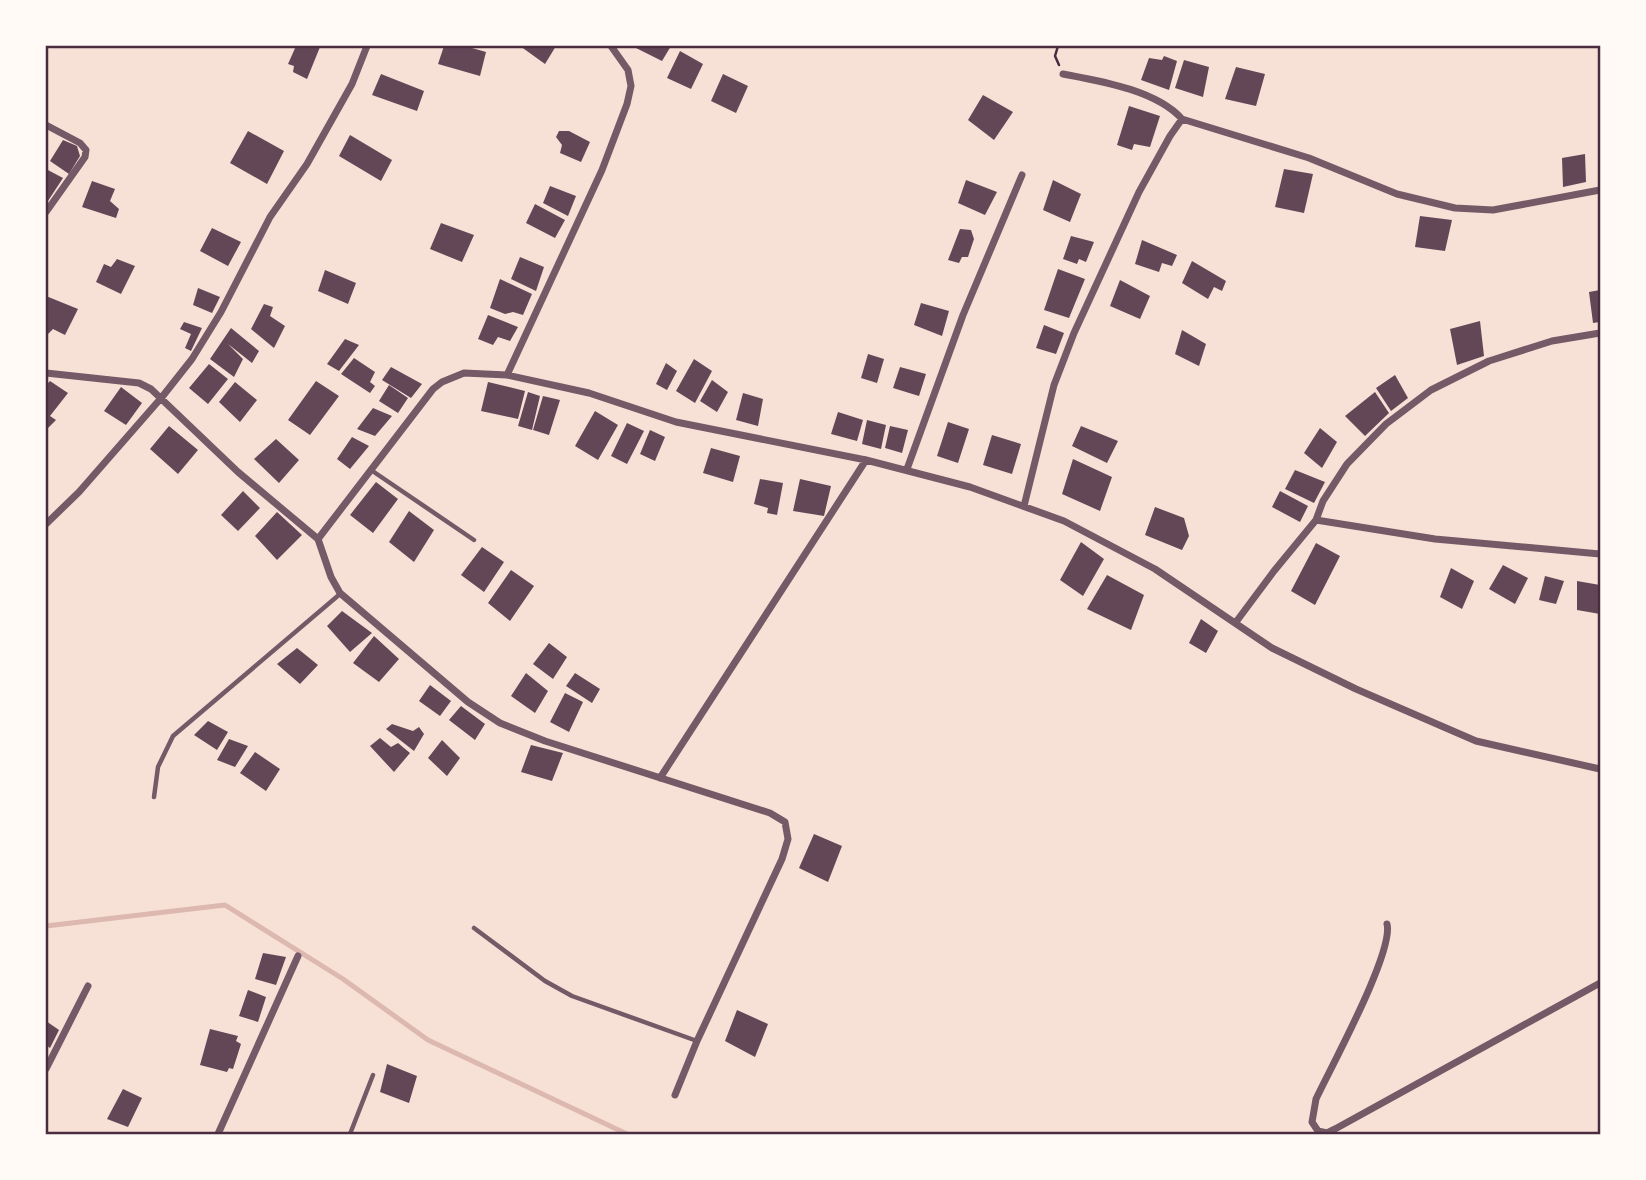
<svg xmlns="http://www.w3.org/2000/svg" width="1646" height="1180" viewBox="0 0 1646 1180" font-family="'PT Sans Narrow',sans-serif">
<style>
.lines{fill:none;stroke-linecap:round;stroke-linejoin:round}
.stream{stroke:#dcb8b0;stroke-width:5}
.building{fill:#644757}
.path{stroke:#4a2c40;stroke-width:2.5}
.service{stroke:#755966;stroke-width:4.5}
.minor{stroke:#755966;stroke-width:7}
.neatline{fill:none;stroke:#4a2c40;stroke-width:2.5}
</style>
<rect width="100%" height="100%" fill="#f7e1d7"/>
<g class="lines">
<path class="stream" d="M46,926L225,905L343,979L428,1040L627,1134"/>
</g>
<path class="building" d="M296,46L320,47L307,79L293,72L294,66L288,64Z
M444,46H465L486,52L480,76L438,64Z
M520,46H556L545,64Z
M637,46H671L662,61L636,48Z
M680,51L703,64L691,89L667,78Z
M1164,56L1177,61L1169,90L1141,80L1149,58L1162,60Z
M1184,60L1209,67L1203,97L1175,88Z
M1236,67L1265,74L1256,106L1225,99Z
M381,74L424,91L417,111L372,95Z
M723,74L748,86L736,113L711,101Z
M983,95L1013,112L994,140L968,120Z
M1129,106L1160,116L1150,147L1134,144L1132,150L1117,145Z
M248,131L284,151L267,184L230,163Z
M559,131H569L590,142L581,162L560,153L562,145L556,137Z
M350,135L392,160L381,181L339,156Z
M63,140L77,146L80,156L69,174L50,161Z
M1585,154L1586,182L1563,187L1562,158Z
M46,169L63,178L46,204Z
M1284,169L1313,174L1304,213L1275,207Z
M966,180L997,192L985,215L958,203Z
M1053,180L1081,194L1070,222L1043,210Z
M92,181L115,189L110,201L119,209L116,218L82,207Z
M550,186L576,196L568,216L543,203Z
M535,204L565,220L555,238L526,223Z
M1420,216L1452,220L1445,251L1415,247Z
M441,223L474,235L462,262L430,249Z
M212,228L241,242L228,266L200,251Z
M960,229L971,230L974,239L968,257H962L959,263L948,260Z
M1071,236L1094,242L1086,262L1079,259L1077,264L1063,259Z
M1142,240L1177,255L1172,266L1162,263L1159,272L1135,264Z
M520,257L544,267L536,291L511,279Z
M117,259L135,266L121,294L96,282L104,264L111,267Z
M1192,261L1226,281L1222,291L1214,287L1208,299L1182,283Z
M1058,269L1085,279L1069,318L1044,310Z
M325,270L356,283L348,304L318,291Z
M500,279L532,294L523,315L513,312L505,314L490,308Z
M1120,280L1150,296L1140,319L1110,306Z
M198,288L220,297L212,313L193,305Z
M1600,290V322L1593,323L1589,292Z
M46,296L78,309L65,335L53,329L46,336Z
M921,303L949,311L942,336L914,325Z
M264,304L273,307L270,316L285,326L274,348L251,329Z
M488,315L518,327L510,341L498,337L493,345L478,339Z
M1480,321L1484,356L1457,365L1450,329Z
M184,322L202,328L191,351L185,348L191,334L180,329Z
M1044,325L1064,333L1056,354L1036,348Z
M231,328L259,351L252,363L228,344L243,359L234,377L210,359Z
M1182,330L1206,344L1199,366L1175,354Z
M345,339L359,345L339,371L327,364Z
M868,354L884,359L877,383L861,378Z
M354,358L375,372L370,382L375,386L370,393L341,374Z
M694,359L712,371L695,403L676,391Z
M666,363L677,371L667,390L656,384Z
M209,364L228,379L208,404L189,388Z
M391,367L422,384L411,398L382,380Z
M900,367L926,374L919,396L893,388Z
M1395,375L1408,398L1391,411L1376,388Z
M712,380L728,392L717,412L700,401Z
M50,381L68,393L50,416L56,420L46,430V385Z
M316,381L339,396L310,435L288,420Z
M235,382L257,400L240,422L219,402Z
M488,382L525,391L518,419L481,411Z
M389,385L408,398L398,413L379,401Z
M121,387L142,403L126,425L104,411Z
M528,392L540,396L532,430L518,426Z
M1375,392L1389,413L1365,436L1345,416Z
M743,393L763,399L758,426L736,420Z
M543,396L560,400L549,435L533,430Z
M373,408L392,416L375,436L357,429Z
M595,411L618,425L598,460L575,446Z
M838,412L863,420L857,441L831,434Z
M867,420L886,425L881,449L862,444Z
M948,422L969,429L958,463L937,456Z
M627,423L644,431L627,464L611,456Z
M169,426L198,450L178,474L150,449Z
M890,426L908,430L902,453L885,448Z
M1081,426L1118,441L1107,463L1072,446Z
M1320,428L1337,442L1322,468L1304,453Z
M650,430L665,437L655,461L640,454Z
M992,435L1021,444L1012,474L983,465Z
M352,437L369,446L350,469L337,459Z
M276,439L299,460L279,483L254,459Z
M711,448L740,456L733,482L703,473Z
M1073,459L1112,477L1100,511L1062,494Z
M1295,470L1325,482L1314,503L1285,489Z
M760,479L783,483L777,515L767,513L768,508L754,504Z
M800,479L831,486L824,516L793,511Z
M376,482L398,499L373,533L350,515Z
M243,491L260,508L238,531L221,515Z
M1280,491L1308,506L1300,522L1272,507Z
M1155,507L1184,518L1189,536L1182,550L1145,535Z
M409,511L434,530L414,562L389,542Z
M277,512L302,535L277,560L255,536Z
M1081,542L1104,559L1083,596L1060,580Z
M1316,543L1340,556L1315,605L1291,591Z
M482,547L504,562L484,592L461,575Z
M1503,565L1528,578L1515,604L1489,589Z
M1451,568L1474,581L1462,609L1440,597Z
M511,570L534,586L510,621L488,603Z
M1107,575L1144,595L1131,630L1087,609Z
M1545,576L1564,581L1556,604L1539,600Z
M1577,581L1600,585V614L1577,610Z
M342,611L372,633L350,652L327,626Z
M1201,619L1218,631L1206,653L1189,643Z
M374,636L399,659L379,682L353,663Z
M549,643L567,657L553,679L533,664Z
M297,648L318,665L300,684L277,664Z
M526,673L548,691L535,713L511,696Z
M575,673L600,689L592,703L566,686Z
M430,685L451,701L440,716L419,701Z
M565,693L583,702L569,732L550,722Z
M461,706L485,724L475,740L449,720Z
M208,721L228,732L217,750L194,735Z
M392,724L413,731L419,727L424,734L414,751L386,729Z
M380,738L391,747L398,743L410,753L394,772L370,746Z
M229,739L248,746L235,767L217,760Z
M442,740L460,758L447,776L428,758Z
M531,745L563,753L552,781L521,772Z
M255,752L280,769L266,791L240,773Z
M814,834L842,846L828,882L799,868Z
M263,953L286,957L276,985L255,979Z
M248,990L266,997L258,1022L239,1016Z
M737,1010L768,1024L755,1057L725,1041Z
M46,1021L59,1030L50,1048L46,1045Z
M210,1029L238,1036L236,1041L241,1044L233,1069L229,1068L227,1072L200,1065Z
M387,1064L417,1076L409,1103L380,1092Z
M123,1089L142,1098L128,1127L107,1119Z"/>
<g class="lines">
<path class="path" d="M1058,46L1055,56L1059,65"/>
<path class="service" d="M371,470L474,540
M154,797L158,767L173,736L340,594
M474,928L545,981L572,996L697,1041
M350,1134L373,1075"/>
<path class="minor" d="M1063,74C1100,81 1156,90 1182,119
M46,125L80,143L86,150L85,157L46,212
M46,373L139,383L151,389L238,472L318,539L331,577L340,593L468,702L500,723L545,741L770,813L785,822L788,839L782,859L697,1041L675,1095
M507,375L602,170L627,104L631,86L628,70L611,46
M907,469L963,315L1022,175
M1024,506L1054,385L1074,333L1139,192L1170,136L1182,119L1309,158L1397,194L1455,208L1493,210L1600,190
M1316,520L1435,539L1600,554
M46,524L79,492L162,397L192,359L221,312L270,217L307,164L352,84L367,46
M318,539L433,389L442,382L464,373L507,375L589,393L676,422L866,460L970,487L1064,521L1155,569L1272,648L1356,689L1476,741L1600,769
M1236,622L1274,571L1316,520L1323,501L1347,464L1386,424L1431,390L1489,361L1552,341L1600,333
M660,778L866,460
M1387,924C1394,952 1331,1067 1316,1099L1312,1122L1318,1131L1327,1133L1335,1129L1600,983
M46,1069L88,986
M218,1134L298,956"/>
</g>
<rect width="1646" height="1180" fill="none" stroke="#fffaf5" stroke-width="94"/>
<rect x="47" y="47" width="1552" height="1086" class="neatline"/>
</svg>
